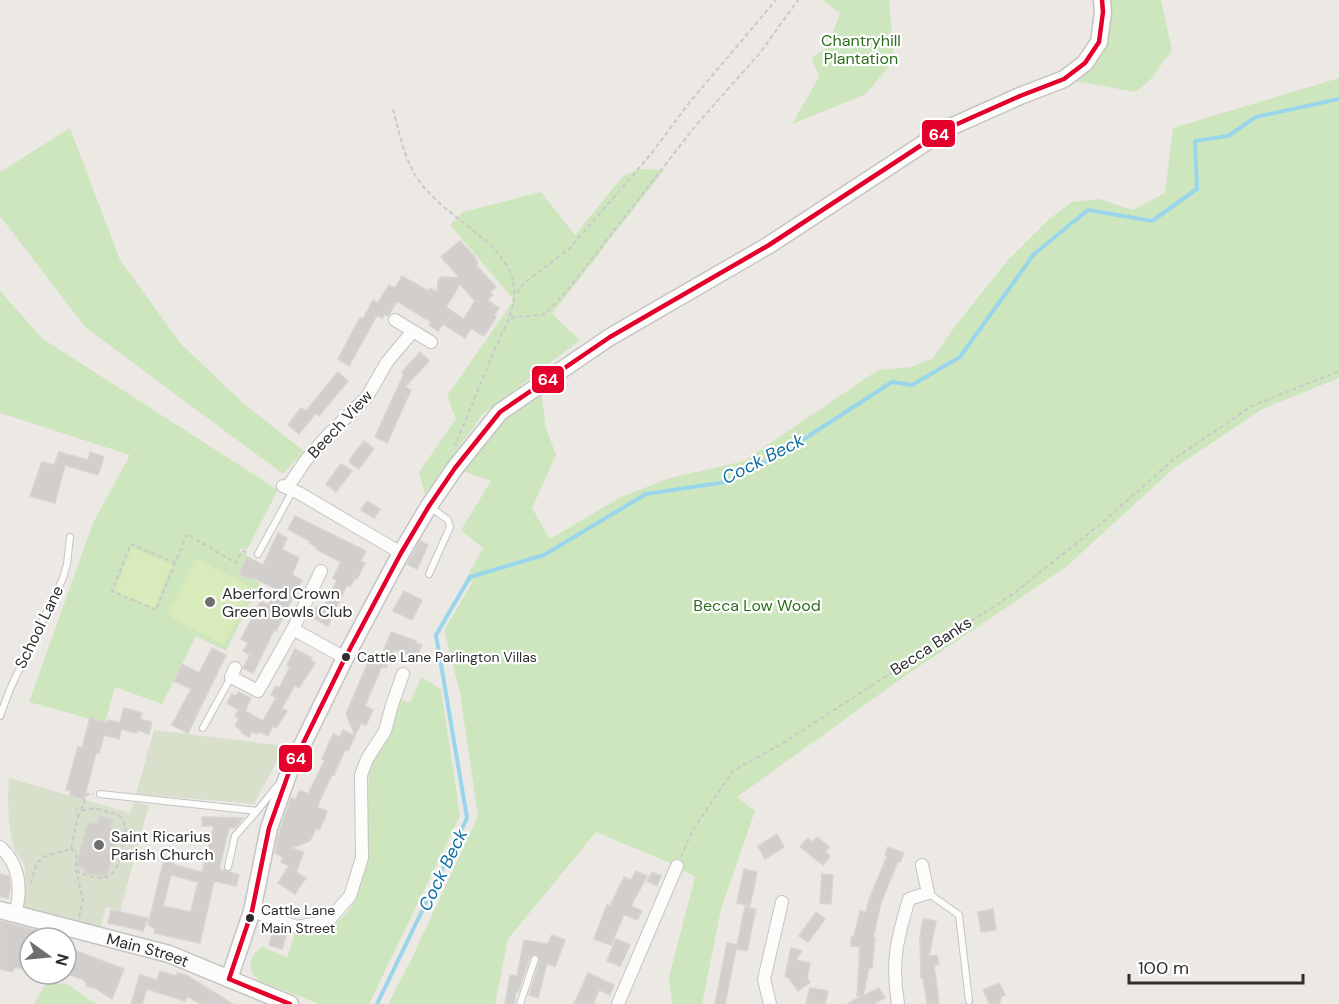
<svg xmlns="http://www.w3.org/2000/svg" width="1339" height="1004" viewBox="0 0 1339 1004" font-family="'DM Sans',sans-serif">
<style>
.green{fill:#cee6be}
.cemetery{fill:#d8e0cc}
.pitch{fill:#d9eabb}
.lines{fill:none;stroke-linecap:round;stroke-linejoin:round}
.stream{stroke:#99d6ec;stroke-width:4}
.building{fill:#d1cecb;stroke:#d7d4d0;stroke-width:1.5;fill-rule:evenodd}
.lane-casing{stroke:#c5c4c5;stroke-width:8}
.street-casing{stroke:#c5c4c5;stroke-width:14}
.secondary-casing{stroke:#c5c4c5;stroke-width:19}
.path{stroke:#c9c9c8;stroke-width:2;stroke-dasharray:4.5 3;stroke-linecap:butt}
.lane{stroke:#fcfcfb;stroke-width:6}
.street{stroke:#fcfcfb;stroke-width:12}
.secondary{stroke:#fcfcfb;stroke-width:16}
.bus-1-casing{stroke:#fff;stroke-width:9}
.bus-1{stroke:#e4002b;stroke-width:4.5}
.poi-dot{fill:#706f6e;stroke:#fff;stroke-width:2}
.bus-dot{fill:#2e2e2e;stroke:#fff;stroke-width:2}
.labels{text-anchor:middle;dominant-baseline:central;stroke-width:4.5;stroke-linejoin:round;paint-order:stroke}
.bus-label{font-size:14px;fill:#2e2e2e;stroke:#fff;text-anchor:start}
.park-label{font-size:16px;fill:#2c6e1b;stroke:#fff}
.street-label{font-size:16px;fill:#2e2e2e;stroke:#fff}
.poi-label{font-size:16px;fill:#2e2e2e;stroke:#fff;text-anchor:start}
.water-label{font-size:18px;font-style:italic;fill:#0d6fa3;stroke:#fff}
.line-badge{stroke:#fff;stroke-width:2}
.badge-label{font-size:16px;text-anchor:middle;font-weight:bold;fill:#fff}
</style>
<rect width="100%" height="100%" fill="#ece8e4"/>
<path class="green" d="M822,0H889L894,60L866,94L792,124L819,77L812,58L828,47L840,13Z
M1102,0H1161L1172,50L1150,80L1136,92L1064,79L1085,63Z
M1339,78V378L1262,409L1173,469L1066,567L905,676L737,797L755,811L721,909L702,1004H672L669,977L695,877L677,866L596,832L508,939L495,1004H388L412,958L478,816L460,693L444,630L472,583L467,577L483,548L461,530L491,481L455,468L500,412L540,385L546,428L556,455L532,508L550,539L621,497L670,478L744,461L878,370L910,367L932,359L956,325L1008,260L1048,220L1072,202L1099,199L1133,210L1165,193L1173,128Z
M70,128L120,260L181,344L244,404L304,451L283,474L86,328L0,216V172Z
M640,169L664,170L552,314L580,340L483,414L425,494L419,472L456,419L447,396L514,300L450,225L463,212L541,192L575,235L623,176Z
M0,291L43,339L278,490L246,551L241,548L239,551L263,565L255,580L260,583L226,651L196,636L162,704L115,687L105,723L29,702L93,523L130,455L0,413Z
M421,677L441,689L460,816L369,1004H319L260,981C246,971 248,955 263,947L287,958L295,933L319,931L331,927L344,916L354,903L366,866L369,770L398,698L410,703Z
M66,983L96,1004H34L45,985Z"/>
<path class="cemetery" d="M154,730L285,746L254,804L136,794Z
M9,778L130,813L134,802L149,805L120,911L106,907L99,935L15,914C19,900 27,883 25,868C23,857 16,856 14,848C8,828 7,799 9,778Z"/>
<path class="pitch" d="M132,548L172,565L154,608L115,591Z
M196,558L253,588L224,645L167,615Z"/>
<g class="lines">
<path class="stream" d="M377,1004L467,818L436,635L470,577L544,555L646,494L726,482L784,452L892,382L912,385L960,357L1034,254L1088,210L1152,221L1197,189L1195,141L1228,136L1256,117L1339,99"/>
</g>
<path class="building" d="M460,241L474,256L478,263L476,265L496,287L490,292L493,295L487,300L499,308L494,315L496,317L484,336L471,328L465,338L443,324L438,331L429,325L431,322L397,301L388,316L385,314L382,318L377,315L349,366L338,359L360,318L363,319L373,300L378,303L389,285L395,288L402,276L428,291L430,288L437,292L438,281L441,277L460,278L441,257ZM460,284L475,301L464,319L446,307Z
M420,352L429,361L405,387L411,390L387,443L375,437L404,374L402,372Z
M338,372L348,381L319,416L316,413L299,434L288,425L301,408L306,411Z
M364,441L374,449L359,469L350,463V459Z
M59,452L88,460L90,452L104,457L98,475L65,465L55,503L30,496L42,462L54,465Z
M341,464L352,471L336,492L326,484Z
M367,501L380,509L374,518L361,510Z
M295,516L366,551L361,561L365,563L357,579L355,578L350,587L347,585L328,626L311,617L317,607L322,610L337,580L333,578L341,562L316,549L317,547L309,543L310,541L288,529Z
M278,533L287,538L282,549L299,558L292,575L302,580L276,631L274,630L253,673L243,668L250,655L243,651L248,643L241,639L261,601L268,605L276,589L250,576L249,579L239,574L247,557L263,565Z
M420,541L428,545L417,569L407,564Z
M404,591L422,600L412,620L393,611Z
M391,632L416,641L415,643L422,645L417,657L410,654V656L394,650L386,668L382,666L365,706L373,710L366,725L361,723L355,735L346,714L372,653L381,657Z
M212,648L226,655L188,733L172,725L191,689L174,681L182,664L199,673Z
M295,649L312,658L311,660L315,663L299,688L295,685L282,708L287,711L282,719L276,728L273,726L268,736L258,731L257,734L252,731L249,737L241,732L242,730L235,726L239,718L235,716L239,710L227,703L232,694L236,696L238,692L251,698L245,711L263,721L276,698L271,695L276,686L279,688L290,667L287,665Z
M124,708L142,713L140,719L152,722L149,734L137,730V733L121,729L119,739L104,735L99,753H96L84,799L70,795L71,791L66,790L78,747L82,748L90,718L107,723L108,720L120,723Z
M343,730L355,736L348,751L345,750L334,775L332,774L330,779L317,807L327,811L325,818L319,830L316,828L310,841L291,848L304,852L296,872L306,878L295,894L278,883L289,866L281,862L283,857L275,853L278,836L291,798L295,800L300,790L308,794L325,760L322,759L333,734L340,737Z
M99,816L113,820L110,828L121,831L106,878L84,872L85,869L76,866L88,822L97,825Z
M202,817L243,818L235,828H229L219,869L239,875L236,886L214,881L200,943L154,933L155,929L148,925L164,860L174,862V865L202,872L214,826H202ZM171,875L198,882L191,912L163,906Z
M777,834L784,847L765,859L758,846Z
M817,837L829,847L825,852L830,856L823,865L800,847L808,838L813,842Z
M888,847L904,853L900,862L898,861L881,903L873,938H875L872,968H869L863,996L879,988L885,998L873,1004H847L862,996H857L860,947L851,946V937H854L860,911L866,912L869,900L887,856L885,855Z
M744,869L757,872L750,906L737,903Z
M636,871L647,876L631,906L642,911L637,920L624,914L611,945L594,939L607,905L610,906L624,877L631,880Z
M652,872L661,876L657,886L647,881Z
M0,874L9,876L10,888L8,898L0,896Z
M822,874L833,875L831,904L820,903Z
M745,907L756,909L747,951L736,949L725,1004H715L727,943L737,945Z
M993,909L996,930L981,932L978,912Z
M111,910L138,916L148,918L143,931L118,925L108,923Z
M816,912L825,919L808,942L799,936Z
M923,919L936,921L929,956L937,955L939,964L934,965L939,1004H927L923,978H921L920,937Z
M0,921L66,938H30V971L15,967L12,972L0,969Z
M274,928L287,932L282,949L269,945Z
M552,935L565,940L555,967L547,963L538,998L529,995L540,960L538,955L535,954L530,957L518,992H516L514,1004H505L510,975L517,976L524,940L548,944Z
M616,939L630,945L620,966L607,961Z
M791,948L802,951L795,960L810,963L807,978L810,982L798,991L788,977L785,976Z
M76,951L124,969L112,999L95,988L88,987L84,980L68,974Z
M160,971L176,976L177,973L186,975L233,1004H201L187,996L185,1001L147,989L142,1004H131L140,975L157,980Z
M588,973L614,985L610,995L599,990L593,1004H574Z
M999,983L1005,995L1002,996L999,1004H990L983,990Z
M810,988L828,991L825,1004H806Z"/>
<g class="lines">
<g class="lane-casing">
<path id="lane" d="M258,554L293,490
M429,574L450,527L448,520L429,506
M0,716L10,689L63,578L67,564L70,537
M203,728L231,677
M100,794L257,811L277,786
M228,867L235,836L257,811
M928,893L959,915L969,1001
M520,1004L535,959"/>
</g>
<g class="street-casing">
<path id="street" d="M395,320L431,342
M283,486L299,493L401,553
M287,488L306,460L329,434L367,397L387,362L413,331
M293,629L345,658
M235,668L231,677L258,691L293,629L321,571
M0,847C20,864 22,890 15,914
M252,911L297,927L328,921L350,896L362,858L361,775L367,759L385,731L392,705L403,674
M618,1004L677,866
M770,1004L764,979L782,902
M898,1004C891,962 897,939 909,899L928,893L922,865"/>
</g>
<g class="secondary-casing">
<g id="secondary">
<path id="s1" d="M0,910L169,954L290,1004"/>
<path d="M229,979L252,911L269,828L289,772L345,658L401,553L429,506L455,468L500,412L610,337L769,245L946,129L1020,96L1064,79L1085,63L1099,42L1103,12L1102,0"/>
</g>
</g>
<path class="path" d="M393,109C400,136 405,164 423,186C465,237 546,255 501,335L455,445
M517,293L523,284L570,248L651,154L689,103L776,0
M511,318L545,314L566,292L697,124L760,53L798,0
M176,563L131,544L112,591L156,610L187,534L236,563L242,551L249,553
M78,817L87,794H93
M71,848L76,854V870L83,900L79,918
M681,857L692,831L733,771L783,743L1013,594L1103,522L1174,459L1252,406L1339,371
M76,870C81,874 87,876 93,877C116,883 119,863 123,845C125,836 128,826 121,818C117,813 110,813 104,811C95,808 90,808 81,811
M31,884C38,849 43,860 71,848L78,817L76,808"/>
<use href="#lane" class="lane"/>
<use href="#street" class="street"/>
<use href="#secondary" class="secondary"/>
<g class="bus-1-casing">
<path id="bus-1" d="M229,979L252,911L269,828L289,772L345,658L401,553L429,506L455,468L500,412L610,337L769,245L946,129L1020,96L1064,79L1085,63L1099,42L1103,12L1102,0
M229,979L290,1004"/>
</g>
<use href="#bus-1" class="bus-1"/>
</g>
<g class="poi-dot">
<circle cx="210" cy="602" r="6"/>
<circle cx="99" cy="845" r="6"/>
</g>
<g class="bus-dot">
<circle cx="346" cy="657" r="5"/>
<circle cx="250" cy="918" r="5"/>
</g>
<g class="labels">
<g class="bus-label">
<text x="357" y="657">Cattle Lane Parlington Villas</text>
<text x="261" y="910">Cattle Lane<tspan x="261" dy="18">Main Street</tspan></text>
</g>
<g class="park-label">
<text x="861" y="40">Chantryhill<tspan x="861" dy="18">Plantation</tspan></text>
<text x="757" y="605">Becca Low Wood</text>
</g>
<g class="street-label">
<text transform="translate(340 424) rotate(-47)">Beech View</text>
<text transform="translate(39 627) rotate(-64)">School Lane</text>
<text transform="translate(931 646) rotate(-33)">Becca Banks</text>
<text stroke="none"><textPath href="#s1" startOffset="153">Main Street</textPath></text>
</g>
<g class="poi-label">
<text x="222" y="593">Aberford Crown<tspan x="222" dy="18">Green Bowls Club</tspan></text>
<text x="111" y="836">Saint Ricarius<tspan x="111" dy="18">Parish Church</tspan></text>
</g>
<g class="water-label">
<text transform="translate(763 459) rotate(-27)">Cock Beck</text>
<text transform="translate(443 870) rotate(-64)">Cock Beck</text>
</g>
</g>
<g class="line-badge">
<rect x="921" y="119" width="35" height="29" rx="6" fill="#e4002b"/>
<rect x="531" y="365" width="34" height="29" rx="6" fill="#e4002b"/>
<rect x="278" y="744" width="35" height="29" rx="6" fill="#e4002b"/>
</g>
<g class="badge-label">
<text x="939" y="140">64</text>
<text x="548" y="385">64</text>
<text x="296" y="764">64</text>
</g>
<g transform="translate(48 956) rotate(105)"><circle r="28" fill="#ffffff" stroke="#ababab" stroke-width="1.5"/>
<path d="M0-4.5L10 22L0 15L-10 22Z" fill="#706f6e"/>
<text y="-9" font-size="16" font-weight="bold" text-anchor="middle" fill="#2e2e2e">N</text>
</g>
<path d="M1129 974v9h174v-9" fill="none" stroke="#2e2e2e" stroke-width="3"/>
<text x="1138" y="974" font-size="18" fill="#2e2e2e" stroke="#ffffff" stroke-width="4.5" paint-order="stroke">100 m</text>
</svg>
